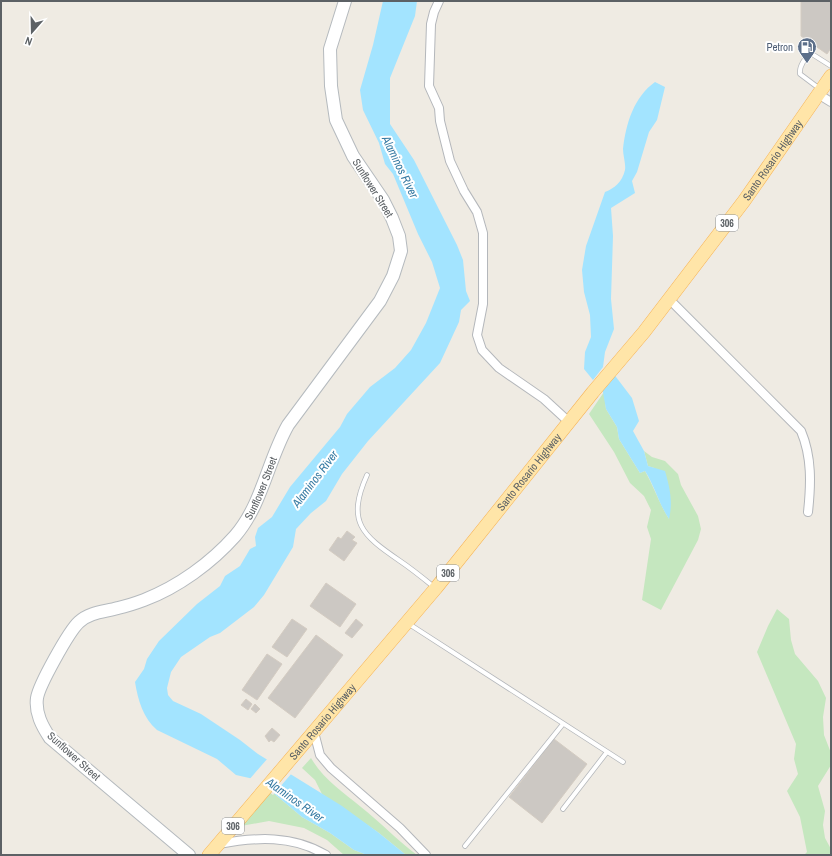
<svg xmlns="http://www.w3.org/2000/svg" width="832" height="856" font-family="'Archivo Narrow',sans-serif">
  <rect width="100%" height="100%" fill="#efebe3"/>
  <path fill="#c5e7bf" d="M604,392L606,409L617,427L619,439L640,473L645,471C654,487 659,503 669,519L654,468L648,466L644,451L652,457L665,461L678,474L681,485L698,516L701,529L698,540L661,610L642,600L651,539L647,527L651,510L644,496L630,483L614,452L589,414Z
    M777,609L789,619L791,640L795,654L818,681L826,698L823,717L824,735L831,753V765L818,786L825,811L823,825L825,838L831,849V855H804L807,852L800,817L787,791L798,774L794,759L796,744L757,652L768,626Z
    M311,758C323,779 343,792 361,807C380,822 397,840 417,855H406L379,833L322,794L315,780L302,768Z
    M271,791L302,817L330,833L354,850L367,855H344L327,840L304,828L269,821L241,826Z"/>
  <path fill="#a3e4ff" d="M383,1H417L415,16L390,78V124L414,160L457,245L463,260L466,291L470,301L461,310L459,322L440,363L368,441L342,474L326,501L311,513L296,529L293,547L264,595L254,607L220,633L210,637L181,657L171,672L167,688L168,695L173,701L201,714L240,740L258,754L342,806L379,833L406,855H367L354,850L330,833L302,817L258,780L236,775L217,759L157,730C143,718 138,700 135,682L144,669L147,659L159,641L197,604L220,586L225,576L240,566L250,549L256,546L255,537L258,528L272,517L290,487L340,427L347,414L370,387L395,368L411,350L426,323L440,288L432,262L418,234L393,174L385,164L379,143L363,110L360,90L373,45Z
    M655,82L665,87L657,120L649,132L637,172L632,181L635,193L611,208L613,236L611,299L614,329L605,352L603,367L593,380L584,369L585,352L591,337L590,315L584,292L582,270L586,246L605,192C615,188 622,182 625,170C626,164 623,156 623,149C626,123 634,97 655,82Z
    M613,373L632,398L639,421L633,431L644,451L648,466L665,471C670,488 673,502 669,519C659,504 655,487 645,471L640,473L619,439L617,427L606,409L602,387Z"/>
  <path fill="#efebe3" d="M268,758L292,773L273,795L257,782L248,781Z"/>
  <path fill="#ccc8c3" stroke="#d4ccc2" d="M801,1H831V48L827,54L801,36Z
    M347,531L355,537L352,540L357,543L344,561L329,550L338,537L341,539Z
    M326,583L356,604L340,627L310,606Z
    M292,619L307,629L287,657L272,647Z
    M356,619L363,625L352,638L345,633Z
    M316,635L343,655L295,718L268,698Z
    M267,654L282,664L257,700L242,690Z
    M246,699L252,704L248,710L241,705Z
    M255,704L260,709L256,713L251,709Z
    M272,728L280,735L274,742L271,740L269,742L265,736Z
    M554,739L587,764L542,823L509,797Z"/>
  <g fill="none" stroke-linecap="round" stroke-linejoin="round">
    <defs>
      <path id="lane" d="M820,89L800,74C799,67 805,56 812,54L831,66
        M367,475C346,522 362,535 400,561C412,569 423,578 434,587
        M409,624L623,762
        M563,809L607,752
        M465,846L563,724"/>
      <path id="street" d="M439,1L434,12L431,24L429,86L439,108L440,121L450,161L464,191L477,212L483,233V304L477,335L482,350L499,368L544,399L569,422
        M818,94L831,102
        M669,299L801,431C812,457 811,484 808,512
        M314,732L320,755L331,768L400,828L426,855
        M219,844C256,837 293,835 326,855"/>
      <g id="secondary">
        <path id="s1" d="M189,855L50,738C42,726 35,713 37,698C39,685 69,631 79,622C90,612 104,612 118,608C127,606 136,603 144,600C178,587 211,563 235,536C262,505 268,460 288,425L380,301L393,276L401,251L399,236L392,218L383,200L353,156L336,120L331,86L330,49L345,1"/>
      </g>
      <g id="primary">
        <path id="s2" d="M209,855L436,588L593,392L644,332L744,201L831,76"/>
      </g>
    </defs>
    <use href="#lane" stroke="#b4b7bb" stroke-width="5.5"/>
    <use href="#street" stroke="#b4b7bb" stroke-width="10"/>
    <use href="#secondary" stroke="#b5babe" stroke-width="14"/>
    <use href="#primary" stroke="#f7b355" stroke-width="14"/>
    <use href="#lane" stroke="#fff" stroke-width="4"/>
    <use href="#street" stroke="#fff" stroke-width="8"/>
    <use href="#secondary" stroke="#fff" stroke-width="12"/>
    <use href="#primary" stroke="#ffe5a8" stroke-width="13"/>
  </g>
  <defs>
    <symbol id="fuel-pin" viewBox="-11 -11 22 30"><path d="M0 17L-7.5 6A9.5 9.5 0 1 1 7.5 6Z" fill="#5c6f8a" stroke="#fff"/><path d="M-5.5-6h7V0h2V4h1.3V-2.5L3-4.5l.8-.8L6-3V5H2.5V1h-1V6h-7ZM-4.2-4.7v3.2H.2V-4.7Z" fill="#fff"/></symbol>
  </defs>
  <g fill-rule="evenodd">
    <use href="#fuel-pin" x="796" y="36" width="22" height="30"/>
  </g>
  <g text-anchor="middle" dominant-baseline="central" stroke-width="4" stroke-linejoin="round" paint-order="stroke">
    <g fill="#fff" stroke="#8d9093" stroke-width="1">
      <rect x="716" y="215" width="22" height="16" rx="3"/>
      <rect x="437" y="565" width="22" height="16" rx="3"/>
      <rect x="222" y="818" width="22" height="16" rx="3"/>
    </g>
    <g font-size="10" font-weight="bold" fill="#5c6165">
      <text x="727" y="223">306</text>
      <text x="448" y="573">306</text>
      <text x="233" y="826">306</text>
    </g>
    <g font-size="11" fill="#4e5e75" stroke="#fff" text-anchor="end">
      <text x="793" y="47">Petron</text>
    </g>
    <g font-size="11" fill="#5c6165" stroke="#fff">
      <text stroke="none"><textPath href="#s2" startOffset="895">Santo Rosario Highway</textPath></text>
      <text transform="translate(373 188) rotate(58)">Sunflower Street</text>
      <text stroke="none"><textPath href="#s2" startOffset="499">Santo Rosario Highway</textPath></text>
      <text stroke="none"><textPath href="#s1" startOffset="548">Sunflower Street</textPath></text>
      <text stroke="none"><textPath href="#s2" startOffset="175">Santo Rosario Highway</textPath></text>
      <text transform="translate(74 756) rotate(42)">Sunflower Street</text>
    </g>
    <g font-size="12" font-style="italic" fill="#377ba3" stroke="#fff">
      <text transform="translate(400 167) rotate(64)">Alaminos River</text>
      <text transform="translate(315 479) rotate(-53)">Alaminos River</text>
      <text transform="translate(295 800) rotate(35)">Alaminos River</text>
    </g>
  </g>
  <rect width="832" height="856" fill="none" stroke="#5c6165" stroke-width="4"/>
  <g transform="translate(32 32) rotate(200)" stroke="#ffffff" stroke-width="3" paint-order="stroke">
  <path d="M0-3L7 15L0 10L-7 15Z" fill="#5c6165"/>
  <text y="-6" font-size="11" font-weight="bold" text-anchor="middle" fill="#5c6165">N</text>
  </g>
</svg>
